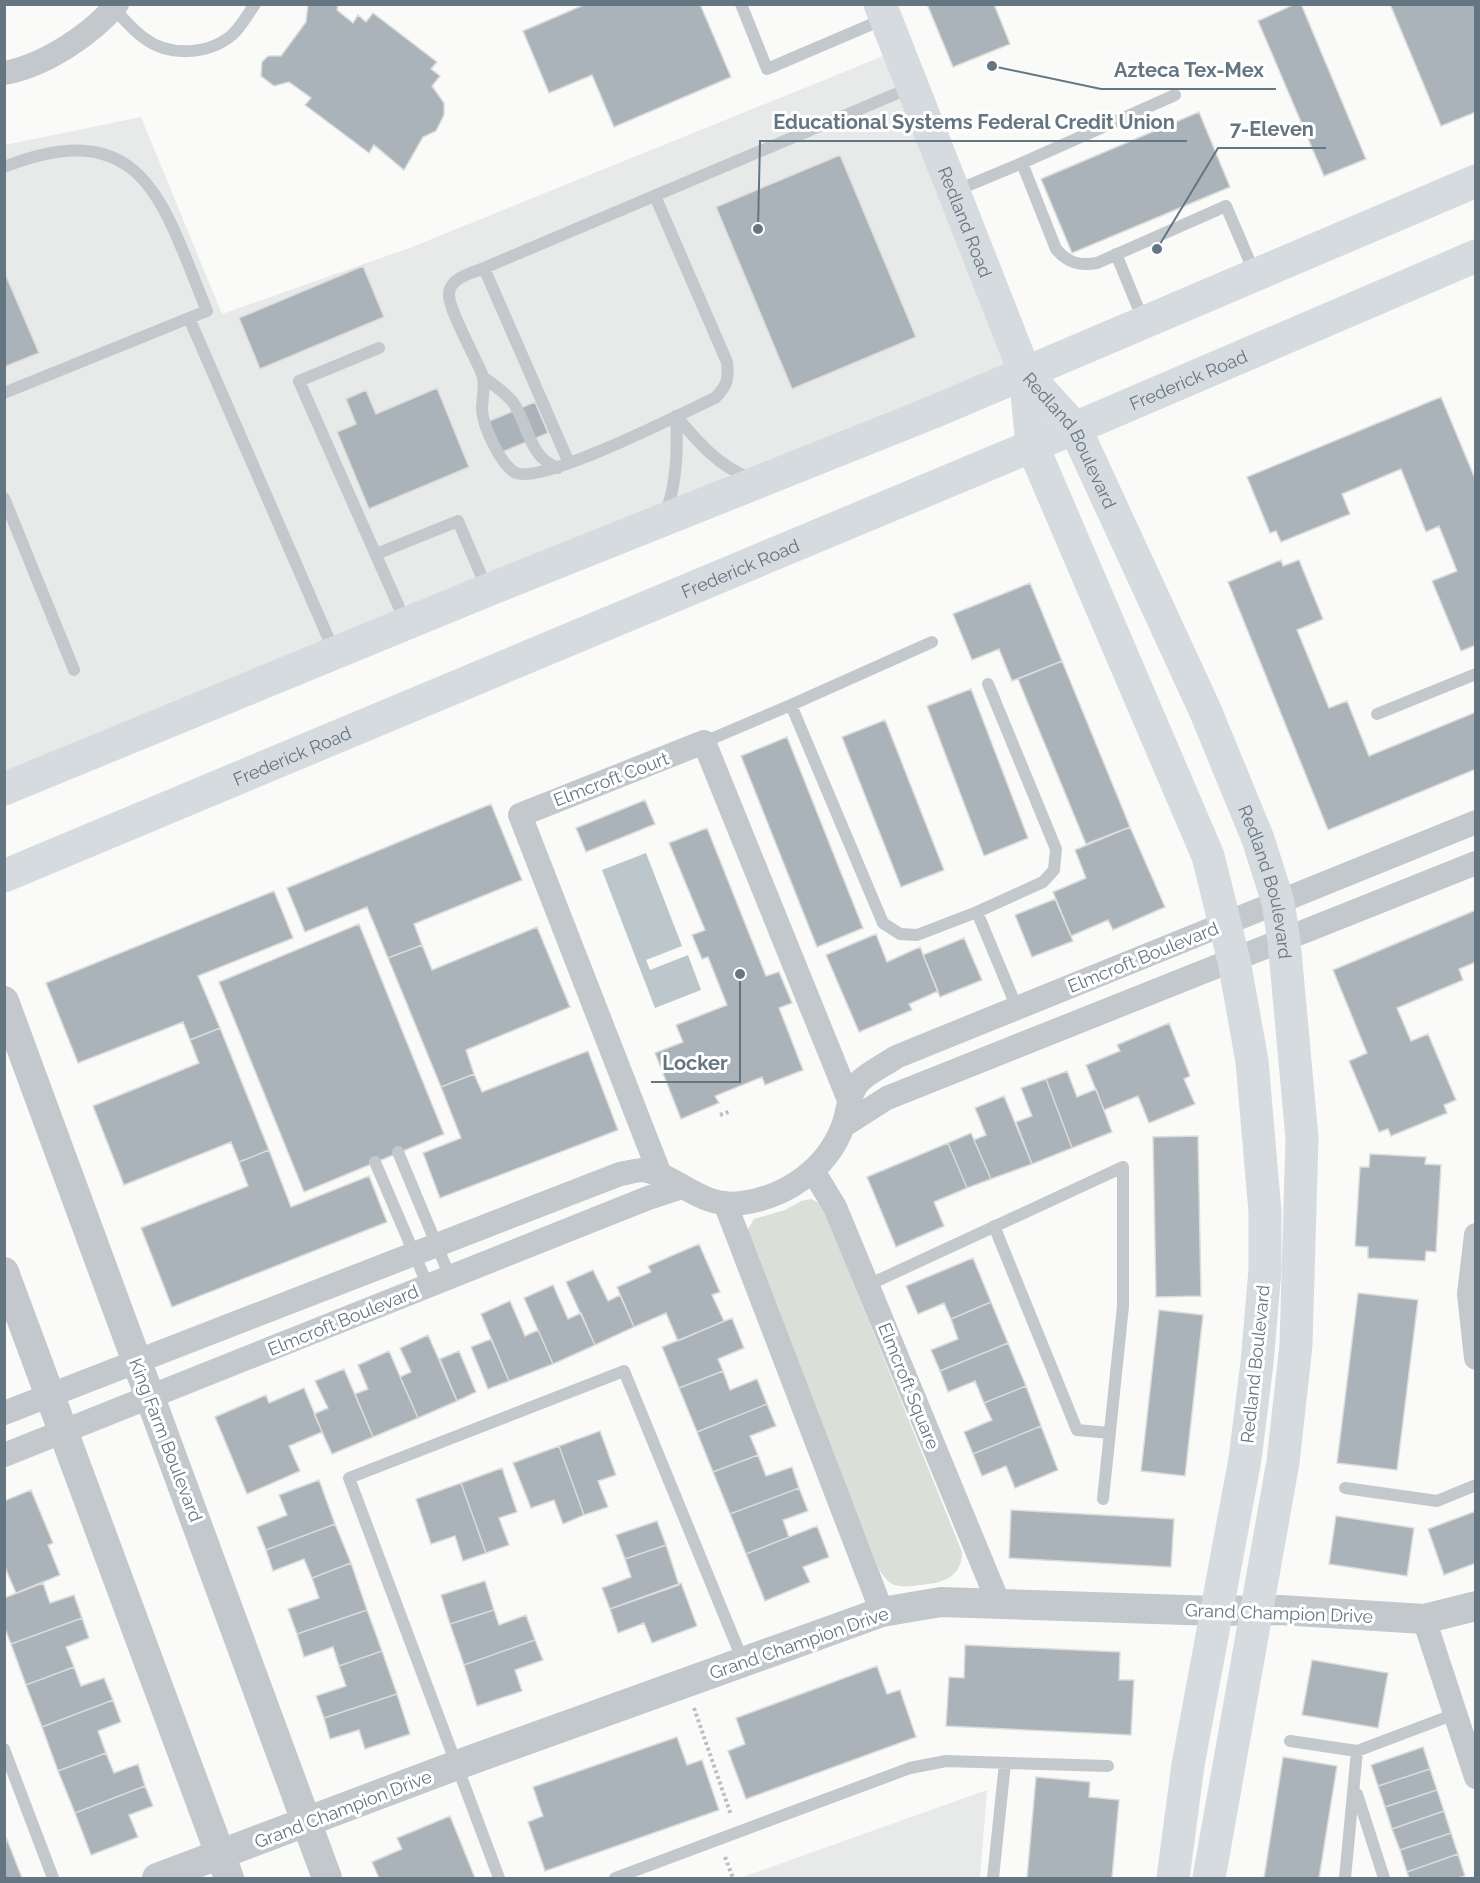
<svg xmlns="http://www.w3.org/2000/svg" width="1480" height="1883" font-family="Raleway,sans-serif">
  <rect width="100%" height="100%" fill="#fafaf8"/>
  <path fill="#e8e9e9" d="M898,50L1037,369L5,789V145L141,117L222,314L412,247Z
    M987,1790L980,1878H740Z"/>
  <path fill="#dadfd7" d="M811,1199L819,1203L824,1210L962,1552C962,1578 942,1583 920,1585C911,1586 901,1588 892,1584C887,1581 883,1575 879,1570L747,1237V1231L754,1219L785,1210L801,1201Z"/>
  <path fill="#bbc7cb" d="M646,853L682,946L646,960L650,970L688,955L701,990L655,1008L602,870Z"/>
  <path fill="#aab3b9" stroke="#dcdcda" stroke-width="1.5" d="M308,4H338L337,10L353,23L358,15L366,22L373,13L437,62L431,69L440,76L432,86L444,103V115L436,131L423,137L404,170L374,145L369,153L305,105L311,98L289,82L274,86L261,76L262,62L268,56H281L306,22Z
    M586,4H700L731,77L614,127L592,75L549,93L523,31Z
    M927,4H994L1010,44L953,67Z
    M1295,4H1301L1366,159L1324,176L1258,21Z
    M1390,4H1476V112L1441,126Z
    M1199,112L1230,187L1072,253L1041,179Z
    M840,155L916,337L792,389L716,207Z
    M363,266L384,317L260,369L239,318Z
    M4,271L39,353L4,367Z
    M437,388L469,467L369,509L337,432L356,424L346,399L366,390L376,414Z
    M1441,397L1476,481V645L1461,651L1432,581L1457,571L1439,526L1426,532L1401,469L1342,494L1350,514L1281,542L1276,531L1270,533L1247,477Z
    M535,402L548,433L500,453L487,422Z
    M1281,560L1283,566L1299,560L1323,619L1297,630L1329,708L1347,701L1369,756L1476,712V769L1328,830L1228,582Z
    M1030,583L1062,661L1012,681L999,649L972,660L953,614Z
    M1062,661L1130,827L1086,844L1018,679Z
    M971,689L1028,838L984,856L927,706Z
    M885,720L944,870L901,887L842,737Z
    M787,737L863,928L817,947L741,756Z
    M645,800L655,824L586,852L576,828Z
    M491,804L522,880L414,924L422,945L388,958L367,907L305,932L287,888Z
    M1130,827L1165,907L1113,930L1108,920L1071,936L1053,892L1086,878L1075,850Z
    M707,828L766,976L779,972L792,1003L779,1008L803,1070L765,1085L762,1077L715,1096L719,1103L681,1119L655,1053L683,1042L676,1025L727,1005L708,957L702,959L692,935L705,930L669,843Z
    M274,891L293,938L198,976L220,1028L190,1040L183,1022L78,1063L46,983Z
    M1055,899L1073,941L1032,957L1015,915Z
    M1476,910V962L1459,969L1463,980L1397,1008L1411,1041L1428,1034L1456,1100L1444,1105L1447,1113L1391,1136L1388,1129L1379,1132L1349,1061L1367,1053L1333,970Z
    M359,924L444,1134L304,1192L219,982Z
    M537,927L570,1007L466,1050L474,1074L441,1087L388,958L422,945L432,970Z
    M876,934L887,962L920,947L938,991L909,1004L912,1010L859,1032L826,955Z
    M964,938L982,980L940,997L923,955Z
    M1169,1023L1190,1076L1184,1079L1195,1104L1149,1123L1138,1096L1104,1110L1086,1065L1120,1051L1117,1045Z
    M220,1028L269,1150L239,1162L231,1142L124,1185L93,1106L199,1063L190,1040Z
    M588,1051L618,1130L440,1198L423,1153L461,1138L441,1087L474,1074L482,1092Z
    M1067,1071L1077,1097L1096,1089L1112,1132L1072,1148L1046,1079Z
    M1046,1079L1072,1148L1032,1164L1016,1122L1032,1116L1021,1088Z
    M1004,1096L1032,1164L991,1179L974,1140L986,1135L975,1108Z
    M971,1133L991,1179L967,1188L948,1143Z
    M1198,1136L1201,1296L1156,1297L1153,1137Z
    M948,1143L967,1188L934,1202L944,1226L896,1247L867,1177Z
    M269,1150L291,1207L369,1176L387,1222L172,1307L141,1228L248,1186L239,1162Z
    M1370,1154L1426,1157L1425,1164L1441,1165L1436,1252L1426,1251L1425,1261L1368,1258V1247L1355,1246L1360,1167H1369Z
    M699,1244L720,1292L712,1295L724,1321L678,1341L666,1313L634,1327L617,1287L651,1272L648,1266Z
    M973,1258L991,1302L951,1319L944,1303L918,1314L906,1286Z
    M593,1270L608,1301L620,1295L634,1327L595,1345L566,1282Z
    M553,1285L568,1319L581,1313L595,1345L553,1364L524,1298Z
    M1358,1293L1418,1300L1397,1470L1337,1463Z
    M510,1301L525,1336L538,1330L553,1364L509,1381L481,1314Z
    M991,1302L1008,1343L940,1371L931,1350L958,1339L951,1319Z
    M1159,1310L1203,1315L1185,1476L1141,1471Z
    M732,1318L744,1348L718,1359L723,1371L679,1388L662,1347Z
    M428,1335L457,1401L418,1418L400,1377L411,1372L400,1348Z
    M491,1339L509,1381L488,1389L471,1347Z
    M1008,1343L1026,1386L984,1403L975,1381L948,1392L940,1371Z
    M389,1351L418,1418L373,1437L355,1394L368,1389L358,1365Z
    M459,1351L476,1392L457,1401L440,1359Z
    M344,1369L373,1437L332,1454L314,1414L328,1408L315,1381Z
    M723,1371L730,1390L757,1379L767,1404L697,1432L679,1388Z
    M1026,1386L1041,1426L973,1454L964,1432L992,1420L984,1403Z
    M304,1388L322,1432L289,1446L300,1471L247,1494L215,1417L266,1395L269,1403Z
    M767,1404L776,1426L750,1436L758,1455L713,1472L697,1432Z
    M1041,1426L1058,1470L1015,1488L1006,1466L982,1476L973,1454Z
    M600,1431L616,1475L598,1481L608,1507L584,1515L559,1446Z
    M559,1446L584,1515L563,1524L554,1500L531,1508L513,1463Z
    M758,1455L766,1476L792,1467L799,1488L730,1514L713,1472Z
    M502,1468L517,1512L499,1518L509,1545L486,1553L461,1483Z
    M319,1480L335,1524L266,1550L257,1527L287,1515L279,1495Z
    M461,1483L486,1553L463,1561L455,1536L431,1544L416,1499Z
    M799,1488L808,1511L783,1520L789,1537L746,1554L730,1514Z
    M31,1490L53,1543L48,1545L60,1575L16,1593L4,1565V1501Z
    M1011,1510L1174,1519L1171,1567L1009,1558Z
    M1476,1511V1563L1444,1575L1428,1529Z
    M1336,1516L1414,1528L1407,1576L1329,1564Z
    M657,1521L666,1545L625,1559L616,1535Z
    M335,1524L351,1563L312,1578L304,1559L273,1571L266,1550Z
    M817,1526L829,1557L803,1567L810,1582L765,1601L746,1554Z
    M666,1545L679,1585L610,1609L602,1588L631,1577L625,1559Z
    M351,1563L367,1610L297,1634L288,1609L319,1598L312,1578Z
    M485,1581L494,1610L450,1624L441,1595Z
    M43,1583L50,1603L74,1595L82,1618L11,1644L4,1626V1598Z
    M681,1583L697,1626L652,1643L644,1623L618,1633L610,1609Z
    M367,1610L382,1651L339,1666L333,1647L304,1657L297,1634Z
    M494,1610L499,1625L526,1615L535,1640L464,1665L450,1624Z
    M82,1618L89,1638L66,1647L74,1667L26,1685L11,1644Z
    M535,1640L543,1660L515,1670L522,1691L477,1706L464,1665Z
    M965,1645L1120,1652L1119,1680H1134L1131,1735L946,1726L949,1677L964,1678Z
    M382,1651L397,1694L324,1718L316,1696L346,1686L339,1666Z
    M1312,1660L1388,1673L1378,1728L1302,1715Z
    M877,1666L887,1694L900,1690L916,1737L746,1799L728,1751L745,1744L736,1718Z
    M74,1667L81,1686L104,1678L113,1700L42,1727L26,1685Z
    M397,1694L410,1734L365,1749L359,1730L330,1739L324,1718Z
    M113,1700L121,1722L98,1731L106,1753L58,1771L42,1727Z
    M677,1737L687,1765L702,1760L719,1810L545,1871L528,1822L543,1816L533,1787Z
    M1423,1747L1430,1769L1378,1786L1371,1765Z
    M106,1753L114,1773L138,1764L145,1786L75,1813L58,1771Z
    M1283,1757L1337,1766L1319,1878H1264Z
    M1430,1769L1437,1790L1385,1807L1378,1786Z
    M1036,1777L1090,1782L1089,1797L1119,1800L1112,1878H1027Z
    M145,1786L153,1806L129,1815L138,1837L91,1855L75,1813Z
    M1437,1790L1444,1811L1392,1829L1385,1807Z
    M1444,1811L1451,1833L1400,1850L1392,1829Z
    M450,1816L475,1878H379L372,1862L402,1849L397,1838Z
    M1451,1833L1458,1854L1407,1872L1400,1850Z
    M6,1837L22,1878H4Z
    M1458,1854L1465,1876L1457,1878H1409L1407,1872Z"/>
  <g fill="none" stroke-linecap="round" stroke-linejoin="round">
    <path stroke="#bbbfc2" stroke-width="4" stroke-dasharray="3 3" stroke-linecap="butt" d="M720,1115L731,1111
      M694,1708L731,1815
      M725,1857L733,1878"/>
    <path stroke="#c3c8cc" stroke-width="12" d="M741,4L767,69L884,19
      M114,9C123,18 133,30 144,38C169,57 208,55 232,35C241,27 248,14 255,4
      M1022,163L1175,95
      M4,167C145,112 163,204 207,311L189,318
      M955,191L1022,163L1056,249C1068,263 1079,266 1097,263L1226,206L1255,274
      M655,196L727,362C729,379 727,386 715,398C682,413 544,484 516,473C501,466 483,426 482,410C482,398 486,384 482,374C475,356 448,309 449,294C449,278 472,273 484,268L912,87
      M1116,254L1144,322
      M484,268L569,463
      M379,348L299,381L406,623
      M483,377C493,384 504,392 512,401C529,424 528,457 558,468
      M4,393L189,318L334,651
      M676,416C698,442 718,466 750,478
      M4,498L74,670
      M666,512C677,482 678,448 676,416
      M376,554L458,521L487,589
      M932,642L791,705L883,923L900,934L917,935L977,912L1017,1008
      M1377,714L1476,674
      M704,742L791,705
      M977,912L1043,882L1054,870L1056,849L988,684
      M398,1152L450,1277
      M375,1162L428,1286
      M994,1226L1077,1430L1110,1433
      M868,1285L1123,1167V1306L1103,1499
      M1345,1488L1437,1501L1476,1485
      M1290,1741L1357,1751L1455,1714
      M4,1749L53,1878
      M1357,1794L1384,1878
      M499,1878L349,1478L624,1371L743,1661
      M615,1878L910,1768L946,1761L1108,1766
      M993,1878L1005,1763
      M1345,1878L1357,1751"/>
    <path stroke="#c3c8cc" stroke-width="24" d="M4,73C44,66 91,35 117,4
      M843,1126L887,1098L1476,863
      M813,1171L835,1207L999,1604
      M661,1177L520,815L704,742L849,1100
      M725,1203L882,1612
      M1476,1235L1469,1294L1476,1358
      M4,1413L620,1174C627,1173 636,1170 643,1170C678,1175 700,1209 742,1203C786,1197 827,1169 843,1126C848,1112 848,1096 858,1083C867,1073 885,1065 896,1057L1476,822
      M4,1455L648,1198L682,1187
      M1424,1619L1476,1777"/>
    <path stroke="#c3c8cc" stroke-width="30" d="M4,1001L327,1878
      M4,1272L229,1878
      M157,1878L457,1765L882,1612L941,1602L1216,1611L1280,1610L1424,1619L1476,1606"/>
    <g stroke="#d6dbdf" stroke-width="33">
      <path id="s1" d="M880,4L1025,373L1032,445L1208,856L1234,961L1252,1061L1265,1212V1270L1257,1363L1245,1459L1188,1765L1173,1878"/>
      <path id="s2" d="M1025,373L1075,428L1205,710L1258,839L1278,902L1284,941L1302,1138L1296,1345L1283,1462L1209,1878"/>
    </g>
    <g stroke="#d6dbdf" stroke-width="33">
      <path d="M4,789L488,590L931,413L1476,181"/>
      <path id="s3" d="M4,876L1075,428L1476,256"/>
    </g>
  </g>
  <g text-anchor="middle" dominant-baseline="central" stroke-width="6" stroke-linejoin="round" paint-order="stroke">
    <g font-size="18" fill="#657683" stroke="#fff">
      <text stroke="none"><textPath href="#s1" startOffset="234">Redland Road</textPath></text>
      <text stroke="none"><textPath href="#s3" startOffset="1284">Frederick Road</textPath></text>
      <text stroke="none"><textPath href="#s2" startOffset="82">Redland Boulevard</textPath></text>
      <text stroke="none"><textPath href="#s3" startOffset="798">Frederick Road</textPath></text>
      <text stroke="none"><textPath href="#s3" startOffset="312">Frederick Road</textPath></text>
      <text transform="translate(611 779) rotate(-21)">Elmcroft Court</text>
      <text stroke="none"><textPath href="#s2" startOffset="568">Redland Boulevard</textPath></text>
      <text transform="translate(1143 957) rotate(-22)">Elmcroft Boulevard</text>
      <text transform="translate(343 1320) rotate(-22)">Elmcroft Boulevard</text>
      <text transform="translate(1255 1364) rotate(-84)">Redland Boulevard</text>
      <text transform="translate(909 1386) rotate(68)">Elmcroft Square</text>
      <text transform="translate(166 1440) rotate(69)">King Farm Boulevard</text>
      <text transform="translate(1279 1613) rotate(2)">Grand Champion Drive</text>
      <text transform="translate(799 1643) rotate(-19)">Grand Champion Drive</text>
      <text transform="translate(343 1809) rotate(-21)">Grand Champion Drive</text>
    </g>
  </g>
  <path fill="none" stroke="#657683" stroke-width="2" d="M992 66L1101 89H1276M758 229L760 141H1187M1157 249L1218 148H1326M740 974L740 1082H651"/>
  <g fill="#657683" stroke="#fff" stroke-width="2">
    <circle cx="992" cy="66" r="6"/>
    <circle cx="758" cy="229" r="6"/>
    <circle cx="1157" cy="249" r="6"/>
    <circle cx="740" cy="974" r="6"/>
  </g>
  <g font-size="20" text-anchor="middle" font-weight="bold" fill="#657683" stroke="#fff" stroke-width="6" stroke-linejoin="round" paint-order="stroke">
    <text x="1189" y="77">Azteca Tex-Mex</text>
    <text x="974" y="129">Educational Systems Federal Credit Union</text>
    <text x="1272" y="136">7-Eleven</text>
    <text x="695" y="1070">Locker</text>
  </g>
  <rect width="1480" height="1883" fill="none" stroke="#657683" stroke-width="12"/>
</svg>
